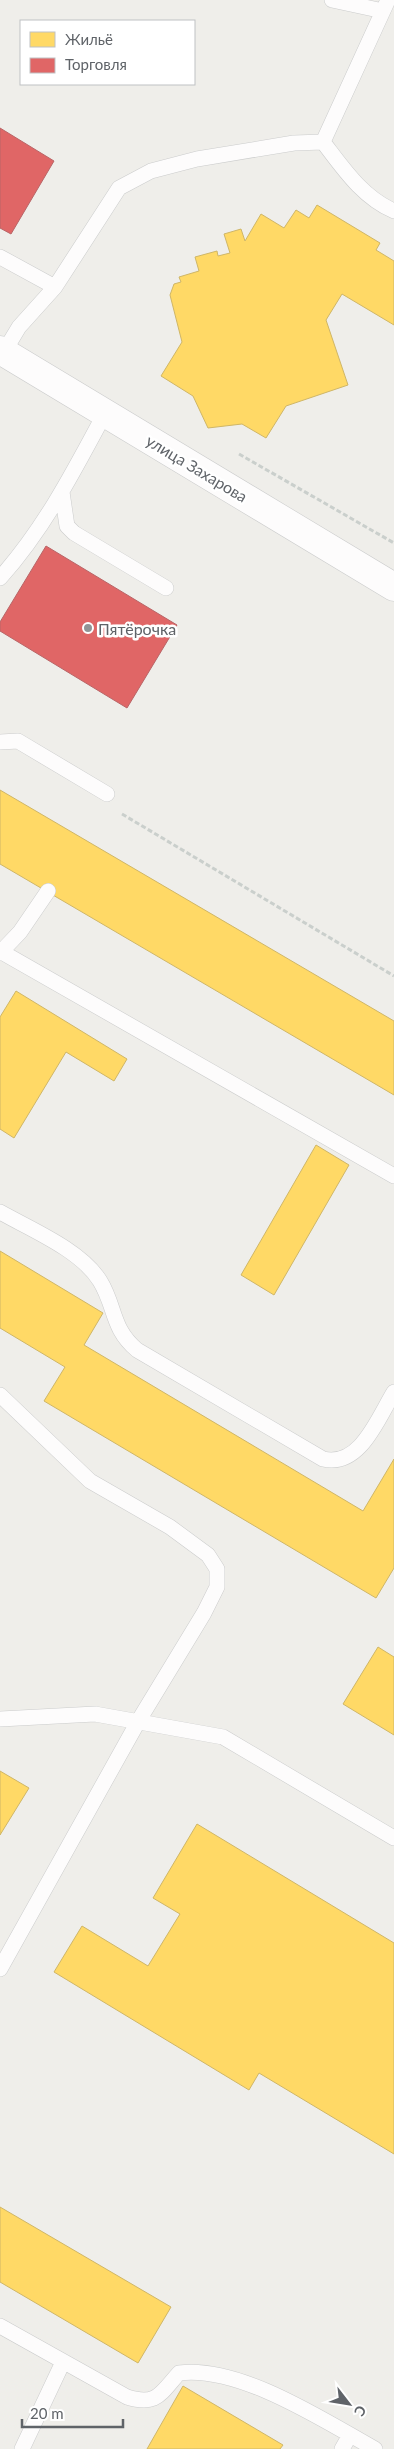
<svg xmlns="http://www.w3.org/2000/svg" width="394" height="2449" font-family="Lato,sans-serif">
  <rect width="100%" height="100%" fill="#efeeea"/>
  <path fill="#ffd966" stroke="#cfb667" d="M317,205L380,243L376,250L394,261V325L342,294L326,320L348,385L286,406L266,438L242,424L208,428L193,396L161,376L182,342L170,295L174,284L181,282L179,277L199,271L195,257L217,251L218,256L230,253L224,234L241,229L245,241L261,214L284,228L296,210L309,218Z
    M0,790L394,1021V1095L0,864Z
    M16,991L127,1059L114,1081L66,1052L14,1138L0,1129V1017Z
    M316,1145L349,1165L274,1295L241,1275Z
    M0,1251L103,1313L84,1345L363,1511L394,1459V1568L376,1598L44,1401L65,1367L0,1328Z
    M378,1647L394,1657V1735L343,1704Z
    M0,1771L29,1788L0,1835Z
    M197,1824L394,1943V2154L259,2073L249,2090L54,1972L82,1926L148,1966L180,1914L153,1898Z
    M0,2207L171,2307L138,2363L0,2282Z
    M183,2386L283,2445L280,2449H147Z"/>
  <path fill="#e06666" stroke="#b96567" d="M0,128L54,161L11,234L0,228Z
    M46,546L177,625L127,708L0,631V622Z"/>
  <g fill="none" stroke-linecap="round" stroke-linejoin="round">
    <defs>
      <path id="service" d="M332,0L383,11
        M388,0L323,142C343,168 362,197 394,211
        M0,257L55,287
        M4,352L19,327L55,287L119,188L151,171L197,159L294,143L323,142
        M62,492L67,526L74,533L166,588
        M0,578C44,529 74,471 105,413
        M0,742L18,741L107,794
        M0,951L394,1176
        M0,953L20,932L48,891
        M0,1212C30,1229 81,1250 100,1281C116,1307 111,1328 137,1350L323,1459C360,1468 378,1418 394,1392
        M0,1395L90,1481L170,1527L208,1555L217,1569V1587L204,1613L139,1720L0,1969
        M0,1719L95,1714L223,1737L394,1838
        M0,2326L127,2397C157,2406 160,2394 179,2373C239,2365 323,2420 375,2449
        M22,2449L63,2362
        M342,2449L350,2435"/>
      <path id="minor" d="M0,350L394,587"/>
    </defs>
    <use href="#service" stroke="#cbcccc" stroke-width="16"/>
    <use href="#minor" stroke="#cbcccc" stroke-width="29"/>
    <path stroke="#cacfcc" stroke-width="3" stroke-dasharray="5 2.5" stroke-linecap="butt" d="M239,454L394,543
      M122,814L394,976"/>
    <use href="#service" stroke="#fdfcfc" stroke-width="15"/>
    <use href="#minor" stroke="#fdfcfc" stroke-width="28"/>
  </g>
  <circle fill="#919496" stroke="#fff" stroke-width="2" cx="88" cy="628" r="5"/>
  <g text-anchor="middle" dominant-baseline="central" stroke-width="5" stroke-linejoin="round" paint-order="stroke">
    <g font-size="16" fill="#5f6368" stroke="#fff">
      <text transform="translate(197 468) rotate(31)">улица Захарова</text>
    </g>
    <g font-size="16" fill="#5f6368" stroke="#fff" text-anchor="start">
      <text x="98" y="628">Пятёрочка</text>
    </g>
  </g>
  <rect x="20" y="20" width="175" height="65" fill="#ffffff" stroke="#bfc1c3"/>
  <rect x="30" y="32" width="25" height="15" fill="#ffd966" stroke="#bfc1c3"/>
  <text x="65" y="45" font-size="15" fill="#5f6368">Жильё</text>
  <rect x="30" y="58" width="25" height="15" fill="#e06666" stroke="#bfc1c3"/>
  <text x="65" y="70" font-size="15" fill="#5f6368">Торговля</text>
  <g transform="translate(349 2404) rotate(121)" stroke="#ffffff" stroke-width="4" paint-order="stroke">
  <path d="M0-4L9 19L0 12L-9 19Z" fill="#5f6368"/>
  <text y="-8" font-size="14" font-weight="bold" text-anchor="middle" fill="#5f6368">С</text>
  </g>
  <path d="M22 2419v8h101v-8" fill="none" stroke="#5f6368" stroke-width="2.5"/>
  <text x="30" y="2419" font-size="15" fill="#5f6368" stroke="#ffffff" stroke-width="4" paint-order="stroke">20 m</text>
</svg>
